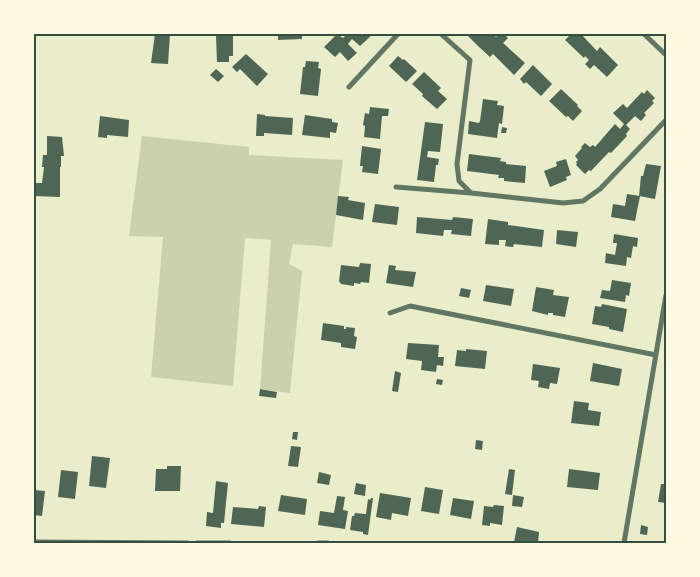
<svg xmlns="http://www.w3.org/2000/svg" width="700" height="577" font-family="Roboto,sans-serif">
  <rect width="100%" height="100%" fill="#e9edc9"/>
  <path fill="#cad2ad" d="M142,136L249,147V155L343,160L332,247L293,244L289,264L302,271L290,393L260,389L271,240L245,238L233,386L151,377L163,237L129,236Z"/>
  <path fill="#4f6655" d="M155,34H170L168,64L151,63Z
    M271,34H302V39L278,40V36H271Z
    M337,34L343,38L347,34H373L360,46L352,39L348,44L357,53L348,61L340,52L335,57L324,47Z
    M470,34H493L496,37L499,34H504L508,38L503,43L525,63L514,75L493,54L490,57L478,46L468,36Z
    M571,34H581L597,51L600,47L618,65L607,77L594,65L590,69L585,64L589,60L585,56L584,58L565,40Z
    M233,35V56H229V62H217L216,36Z
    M246,54L268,74L257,86L240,69L237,72L232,67Z
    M398,56L403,60L404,59L417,71L406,82L389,66Z
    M306,61L319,62L318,68L321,69L318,96L300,94L303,67H305Z
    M533,65L552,84L541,96L526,82L524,84L520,79Z
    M216,69L224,76L218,82L210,75Z
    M424,72L441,88L438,91L447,99L437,109L422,96L423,94L412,84Z
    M561,89L578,105L577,106L582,111L573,121L568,116L566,117L549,101Z
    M647,90L655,98L652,101L654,103L644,113L646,115L641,121L635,116L626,125L630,129L626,134L627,136L611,153L609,152L591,171L589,170L585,174L576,165L577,164L576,162L578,160L575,156L582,148L581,147L585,143L590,147L593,145L595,147L615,124L620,129L624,124L613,113L623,104L627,108L642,92L644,94Z
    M483,99L498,101L497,105L504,106L502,124L499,123L497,138L468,134L469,121L479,123L480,121Z
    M370,107L389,109L388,116H382L380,139L364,137L365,126L363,125L365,113L369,114Z
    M257,114L265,115V116L293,118L292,135L264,133V136H256Z
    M305,115L332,119V122L338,123L336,133L330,132V138L302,135Z
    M100,116L129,120L128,137L107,135V138L98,137Z
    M425,122L443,124L440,152L428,151L427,157L439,159L438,165H436L434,182L417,180Z
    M502,127L507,128L506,133H501Z
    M47,136L62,137L64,156H61V167H60V197L34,196V183H42L44,167H42L43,155H47Z
    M362,146L381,149L378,174L362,172L363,166H360Z
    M469,154L501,158L500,161L506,162V164L526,166L525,183L504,181V178H498L499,175L467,171Z
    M566,159L571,175L566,177L567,180L550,187L544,171L557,166L556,162Z
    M646,164L661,166L655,199L639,196L641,176H643Z
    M627,194L640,196L635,221L611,217L613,204L625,206Z
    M338,196L349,197L348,200L365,203L363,220L336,215Z
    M375,204L399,207L397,225L372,222Z
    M417,217L452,220L453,217L473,219L471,236L451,234L452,230H444L443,236L416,233Z
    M488,219L508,222V225L516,226L544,230L542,247L514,244L513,247L505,246L506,240H499V245L485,244Z
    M557,230L578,232L576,247L556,244Z
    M614,234L638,238L637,247L633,246L631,258L627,257L626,266L605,263L606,253L615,255L617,243H613Z
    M360,263L371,264L369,283L361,282L360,284L354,283V286L341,284L339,281L341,265L359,267Z
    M389,265L396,266L395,270L416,272L413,287L386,283Z
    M612,280L631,283L629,296L626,295L625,302L600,298L602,290L610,291Z
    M486,285L514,289L511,306L483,301Z
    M536,287L554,290L553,295L569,297L565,317L553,315V313H548V315L532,311Z
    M461,288L471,290L469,298L459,296Z
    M602,304L627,309L623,332L609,329V327L592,324L595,306L601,307Z
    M323,323L344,326V329H346V327L355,328L354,336L357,337L355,349L341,347V343L321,340Z
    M408,343L439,345L438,357H444L443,366L437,365L436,372L421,370L422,361L406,359Z
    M466,349L487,351L485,369L455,366L457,350L466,351Z
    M593,363L622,369L619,386L590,381Z
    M533,364L560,368L557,384L550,383L549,389L538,387L539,381L531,380Z
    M395,371L401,373L398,392L392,391Z
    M437,379L443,380L442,385L436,384Z
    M260,389L277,392L276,398L259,396Z
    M574,401L589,403L588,410L601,412L599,426L571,423Z
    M293,432H298L297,440L292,439Z
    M476,440L483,441L482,450L475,449Z
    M291,446L301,447L298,467L288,466Z
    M92,456L110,458L106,488L89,486Z
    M167,466H181L180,491H155L156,469H167Z
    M509,469L515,470L512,495L505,494Z
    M569,469L600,473L598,490L567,487Z
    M61,470L78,472L75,499L58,497Z
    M319,472L331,475L329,485L317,483Z
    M216,481L228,483L224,523H221V528L206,526L207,512L213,513Z
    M356,483L366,485L365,496L354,494Z
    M661,484H666V503L658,502Z
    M425,487L443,490L439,514L421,511Z
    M34,490L45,491L42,516L34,515Z
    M380,493L411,498L408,516L392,513L391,520L376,517Z
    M281,495L307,499L305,515L278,511Z
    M513,495L524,497L522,507L512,506Z
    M337,496L345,497L343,510L348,511L345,529L318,525L320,511L334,513Z
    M371,498H373L368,535L363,534V532L350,530L352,516H354L355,513L366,514L368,499L370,500Z
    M453,498L474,501L471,519L450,515Z
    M494,505L504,506L502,525L490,523V526L482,525L484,506L493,507Z
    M259,506L266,507L264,527L231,524L233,507L258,509Z
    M641,525L648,527L647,535L640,534Z
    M517,527L539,532L538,543L514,542Z"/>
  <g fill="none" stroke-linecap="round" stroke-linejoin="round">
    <path stroke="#617663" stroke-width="5" d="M441,34L470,60L457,164L459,181L471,193L563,203L583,201L600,189L666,120
      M644,34L666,55
      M349,87L398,34
      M396,187L471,193
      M390,313L410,306L656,355
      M34,542L188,543
      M197,543H230
      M318,543H328
      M624,543L666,295"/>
  </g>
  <rect width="700" height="577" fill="none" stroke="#fefae0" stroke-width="70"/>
  <rect x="35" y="35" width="630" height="507" fill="none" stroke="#344e41" stroke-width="2"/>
</svg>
